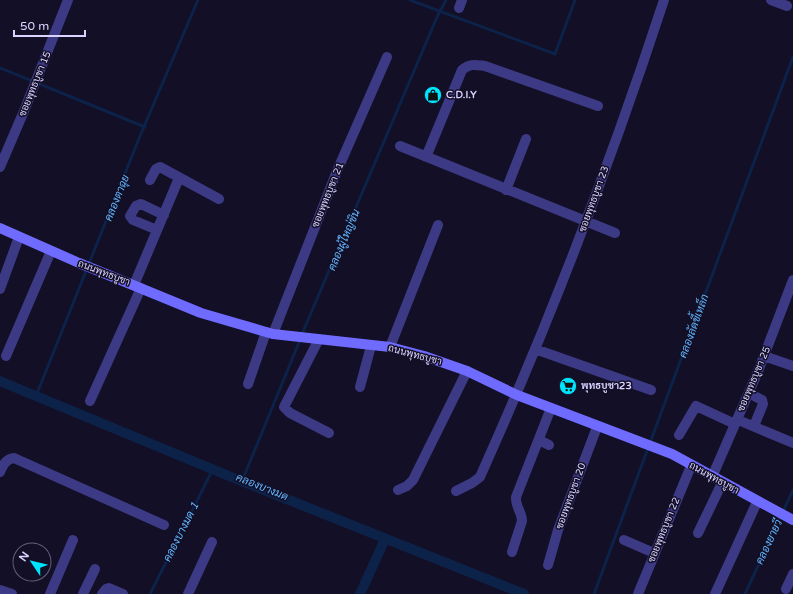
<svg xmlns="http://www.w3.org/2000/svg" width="793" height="594" font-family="'Varela Round',Sarabun,sans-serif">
  <rect width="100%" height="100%" fill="#130f26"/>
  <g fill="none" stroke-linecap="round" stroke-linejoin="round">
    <path stroke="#0c2248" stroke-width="3" d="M410,0L555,54L575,0
      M0,68L145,127
      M302,334L437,17L446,0
      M36,396L140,136L198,0
      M242,481L300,340
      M150,594L213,469
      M594,594L793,57
      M745,594L793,490"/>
    <path stroke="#0c2248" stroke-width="10" d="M0,381L224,474L524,594
      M360,594L385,539"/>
    <path stroke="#3d3a85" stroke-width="10" d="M771,0L787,6
      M459,8L462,0
      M400,146L615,233
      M426,157L462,70C470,63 476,65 485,66L598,106
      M0,167L24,111L68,0
      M150,180L156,169L160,167L219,199
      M506,190L526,139
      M157,230L133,220L130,216L136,206L141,204L164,215
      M134,285L179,178
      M0,289L19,237
      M273,334L337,171L387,57
      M319,339L284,407L290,413L329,433
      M390,347L438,225
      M535,349L651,390
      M6,356L51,251
      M764,356L793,366
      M248,384L266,332
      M360,387L371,346
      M749,393L762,400L763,404L754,426
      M90,401L141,288
      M743,422L793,443
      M679,435L696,406L735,424
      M539,440L549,445
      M0,472C3,465 6,459 14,458L164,525
      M712,477L759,369L793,280
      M398,490L407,486L413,480L467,371
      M456,491L472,483L480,477C550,321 611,162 664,0
      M698,533L722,483
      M624,540L654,553
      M512,552L522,521C522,512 515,506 516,497L551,408
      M548,565L558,530L597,427
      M786,589L793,574
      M50,594L73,540
      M83,594L95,569
      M102,594L106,589L109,588L123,594
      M188,594L212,542
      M638,594L691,466
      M715,594L757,502"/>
    <path stroke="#3d3a85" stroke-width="10" d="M0,590L12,594"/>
    <path stroke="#6f6bff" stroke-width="10" d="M0,228L79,263L201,313L273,334L390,347L424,356L467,371L517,395L672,454L793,520"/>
  </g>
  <defs>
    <symbol id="shop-disc" viewBox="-11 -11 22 22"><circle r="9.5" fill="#00e5ff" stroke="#130f26"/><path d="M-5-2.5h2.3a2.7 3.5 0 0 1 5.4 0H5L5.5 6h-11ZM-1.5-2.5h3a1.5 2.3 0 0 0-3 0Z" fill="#111"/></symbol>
    <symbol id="supermarket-disc" viewBox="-11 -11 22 22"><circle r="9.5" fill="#00e5ff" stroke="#130f26"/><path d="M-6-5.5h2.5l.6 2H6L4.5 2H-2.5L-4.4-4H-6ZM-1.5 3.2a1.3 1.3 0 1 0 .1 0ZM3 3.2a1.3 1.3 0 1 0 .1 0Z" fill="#111"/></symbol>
  </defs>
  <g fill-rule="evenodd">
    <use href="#shop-disc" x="423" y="85" width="20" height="20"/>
    <use href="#supermarket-disc" x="558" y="376" width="20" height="20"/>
  </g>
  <g text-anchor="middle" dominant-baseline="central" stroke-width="3" stroke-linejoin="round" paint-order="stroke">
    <g font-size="10" fill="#d9d4ff" stroke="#130f26">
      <text transform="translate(35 84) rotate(-68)">ซอยพุทธบูชา 15</text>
      <text transform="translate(328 195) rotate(-68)">ซอยพุทธบูชา 21</text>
      <text transform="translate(594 199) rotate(-70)">ซอยพุทธบูชา 23</text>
      <text transform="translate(104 273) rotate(21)">ถนนพุทธบูชา</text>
      <text transform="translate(415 355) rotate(15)">ถนนพุทธบูชา</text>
      <text transform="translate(754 379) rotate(-67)">ซอยพุทธบูชา 25</text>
      <text transform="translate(714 478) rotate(29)">ถนนพุทธบูชา</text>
      <text transform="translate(571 496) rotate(-70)">ซอยพุทธบูชา 20</text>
      <text transform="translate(664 530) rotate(-68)">ซอยพุทธบูชา 22</text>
    </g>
    <g font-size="10" font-weight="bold" fill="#d9d4ff" stroke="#130f26" text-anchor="start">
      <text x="446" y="95">C.D.I.Y</text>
      <text x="581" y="386">พุทธบูชา23</text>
    </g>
    <g font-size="11" font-style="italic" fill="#62b6ff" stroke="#130f26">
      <text transform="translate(117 198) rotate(-68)">คลองตาฉุย</text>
      <text transform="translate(344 240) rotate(-67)">คลองผู้ใหญ่ชิน</text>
      <text transform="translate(694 326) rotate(-70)">คลองลัดขี้เหล็ก</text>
      <text transform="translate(262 487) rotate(22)">คลองบางมด</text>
      <text transform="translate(181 532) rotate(-63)">คลองบางมด 1</text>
      <text transform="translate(769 542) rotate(-65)">คลองยายวี</text>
    </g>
  </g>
  <g transform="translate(32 562) rotate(305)"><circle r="19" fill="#130f26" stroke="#625e7d"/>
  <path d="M0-3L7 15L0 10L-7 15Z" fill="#00e5ff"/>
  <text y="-6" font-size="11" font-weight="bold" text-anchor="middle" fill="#d9d4ff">N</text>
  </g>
  <path d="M14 30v6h71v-6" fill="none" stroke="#d9d4ff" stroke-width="2"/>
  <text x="20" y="30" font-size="12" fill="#d9d4ff" stroke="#130f26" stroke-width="3" paint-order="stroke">50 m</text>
</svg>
